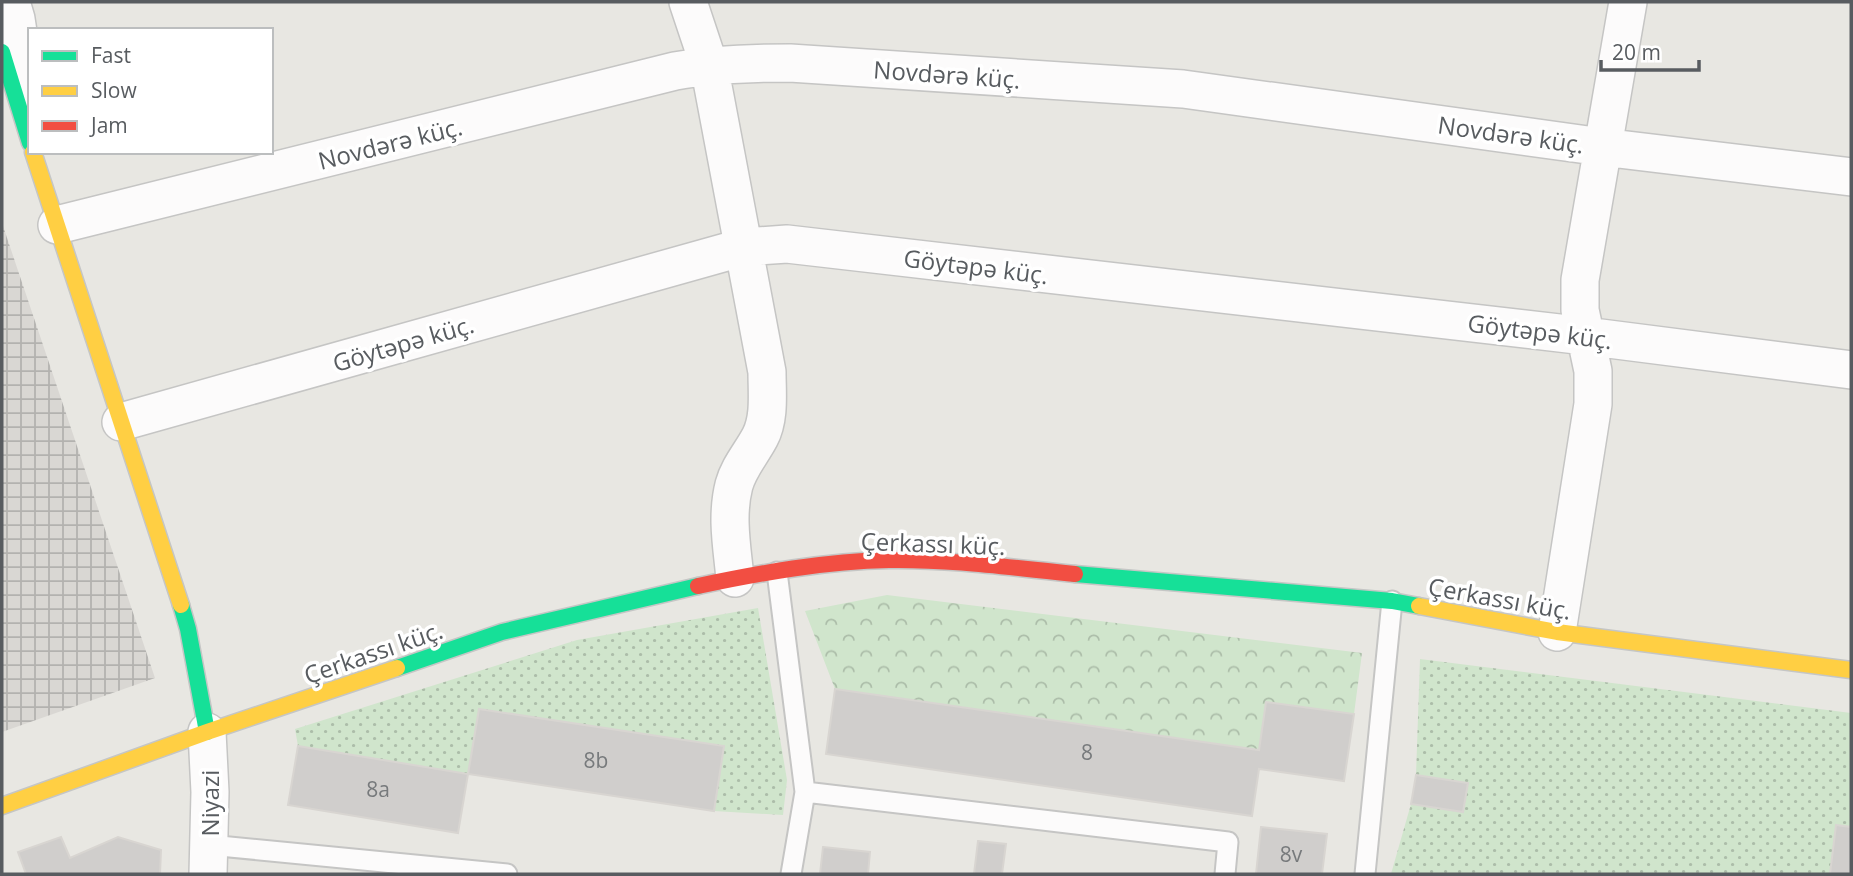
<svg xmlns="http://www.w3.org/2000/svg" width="1853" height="876" font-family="'Open Sans',sans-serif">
  <defs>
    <pattern id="industrial-grid" width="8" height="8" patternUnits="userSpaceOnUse" patternTransform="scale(1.75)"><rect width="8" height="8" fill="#d9d7d3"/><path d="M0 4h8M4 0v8" fill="none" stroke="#b3b2af"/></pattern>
    <pattern id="grass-dots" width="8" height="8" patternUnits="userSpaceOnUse" patternTransform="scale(1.75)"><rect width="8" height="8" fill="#d0e5cc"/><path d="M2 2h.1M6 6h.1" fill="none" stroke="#acbda9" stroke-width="1.8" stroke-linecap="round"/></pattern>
    <pattern id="forest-crowns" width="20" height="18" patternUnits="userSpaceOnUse" patternTransform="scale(1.75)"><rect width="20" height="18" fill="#d0e5cc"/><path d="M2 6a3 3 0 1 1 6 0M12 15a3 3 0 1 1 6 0" fill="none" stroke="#acbda9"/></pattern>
  </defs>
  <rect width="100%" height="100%" fill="#e8e7e2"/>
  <path fill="url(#industrial-grid)" d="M2,223L155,678L2,732Z"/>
  <path fill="url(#grass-dots)" d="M758,608L787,780L783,815L714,811L724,746L479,709L468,774L298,746L295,729L577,640Z
    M1420,659L1851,713V827L1836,826L1830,874H1391L1411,804L1462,812L1467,783L1416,775Z"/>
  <path fill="url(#forest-crowns)" d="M887,595L1362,653L1354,714L1267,702L1259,750L835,689L805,611Z"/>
  <path fill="#d0cecc" stroke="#d8d5d1" stroke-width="2" d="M835,689L1259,750L1266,702L1354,714L1344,781L1259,769L1252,816L826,754Z
    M479,709L724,746L714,811L468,774Z
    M298,746L468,774L458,833L288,805Z
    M1416,775L1468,783L1463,812L1411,804Z
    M1836,825L1851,827V874H1830Z
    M1261,827L1327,834L1322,874H1256Z
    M61,837L70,858L118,837L161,850L160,874H26L18,852Z
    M978,841L1006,844L1002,874H974Z
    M823,847L870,852L868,874H820Z"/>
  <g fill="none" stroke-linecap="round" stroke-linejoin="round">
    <defs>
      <path id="lane" d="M777,572L805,792L1228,842L1225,874
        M209,845L507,874
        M791,874L805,792
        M1365,874L1392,601"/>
      <path id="street" d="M11,2L16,19L28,97
        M688,2L709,65L767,372C767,393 770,418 760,437C751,454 739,467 734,485C726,516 732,547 735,578
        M57,225L675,71C714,64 751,63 790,63L1183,89L1602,147L1851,177
        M121,422L744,247L787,244L1585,336L1851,370
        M1557,632L1593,404V371L1580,310V280L1628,2
        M207,732L210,792L208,874"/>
      <path id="fast" d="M2,52L30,143
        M1075,574L1392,601L1419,606
        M181,605L188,629L207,732
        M397,668L502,632L698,586"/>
      <path id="slow" d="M33,152L181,605
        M1419,606L1557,632L1851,670
        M2,806L207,732L397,668"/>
      <path id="jam" d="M698,586C760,573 826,561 889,560C951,559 1014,568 1075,574"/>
    </defs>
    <use href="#lane" stroke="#c5c5c4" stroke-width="23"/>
    <use href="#street" stroke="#c5c5c4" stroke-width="40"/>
    <use href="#fast" stroke="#c5c6c5" stroke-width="19"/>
    <use href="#slow" stroke="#c5c6c5" stroke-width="19"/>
    <use href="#jam" stroke="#c5c6c5" stroke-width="19"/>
    <use href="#lane" stroke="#fcfbfb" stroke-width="19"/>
    <use href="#street" stroke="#fcfbfb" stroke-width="37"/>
    <use href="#fast" stroke="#16e098" stroke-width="16"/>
    <use href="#slow" stroke="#ffcf43" stroke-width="16"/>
    <use href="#jam" stroke="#f24e42" stroke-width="16"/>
  </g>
  <g text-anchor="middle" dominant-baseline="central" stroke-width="7" stroke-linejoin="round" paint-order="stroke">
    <g font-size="21" fill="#777a7c">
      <text x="1087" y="752">8</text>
      <text x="596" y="760">8b</text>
      <text x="378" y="789">8a</text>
      <text x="1291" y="854">8v</text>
    </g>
    <g font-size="24" fill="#585c60" stroke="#fff">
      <text transform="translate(947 74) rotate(4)">Novdərə küç.</text>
      <text transform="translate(1511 134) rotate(8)">Novdərə küç.</text>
      <text transform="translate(390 143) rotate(-14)">Novdərə küç.</text>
      <text transform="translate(976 266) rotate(7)">Göytəpə küç.</text>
      <text transform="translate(1540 331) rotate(7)">Göytəpə küç.</text>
      <text transform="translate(403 343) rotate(-16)">Göytəpə küç.</text>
      <text transform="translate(933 543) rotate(2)">Çerkassı küç.</text>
      <text transform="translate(1500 598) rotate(10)">Çerkassı küç.</text>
      <text transform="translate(373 652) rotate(-19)">Çerkassı küç.</text>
      <text transform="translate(209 803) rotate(-90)">Niyazi</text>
    </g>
  </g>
  <rect width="1853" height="876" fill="none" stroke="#585c60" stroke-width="7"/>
  <rect x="28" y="28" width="245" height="126" fill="#ffffff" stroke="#bcbebf" stroke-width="2"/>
  <rect x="42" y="51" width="35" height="10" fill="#16e098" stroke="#bcbebf" stroke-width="2"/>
  <text x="91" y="63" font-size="21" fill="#585c60">Fast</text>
  <rect x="42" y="86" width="35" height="10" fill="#ffcf43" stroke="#bcbebf" stroke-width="2"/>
  <text x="91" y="98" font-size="21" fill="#585c60">Slow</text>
  <rect x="42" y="121" width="35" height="10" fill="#f24e42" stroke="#bcbebf" stroke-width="2"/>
  <text x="91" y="133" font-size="21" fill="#585c60">Jam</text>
  <path d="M1601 60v10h98v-10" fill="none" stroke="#585c60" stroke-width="3.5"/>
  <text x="1612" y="60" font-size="21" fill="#585c60" stroke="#ffffff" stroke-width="5" paint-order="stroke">20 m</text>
</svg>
